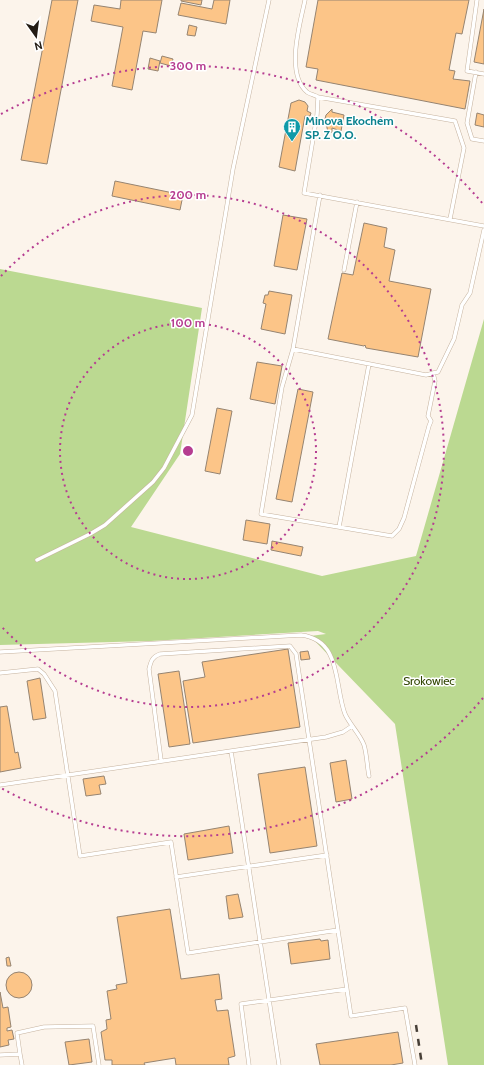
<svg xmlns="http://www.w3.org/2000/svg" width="484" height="1065" font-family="Cabin,sans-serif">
  <rect width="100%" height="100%" fill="#fcf4eb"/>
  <path fill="#bbd991" d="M0,269L202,308L180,454L131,527L322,576L416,556L484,319V1065H448L395,724L310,636L326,634L318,631L151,641L0,645Z"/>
  <path fill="#fcc588" stroke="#968471" d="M52,0H78L47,164L21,160Z
    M121,0H162L156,33L143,31L132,90L112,86L123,27L91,21L94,5L120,9Z
    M181,0H202L201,5L181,1Z
    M214,0H230L226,24L178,15L181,3L212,9Z
    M318,0H469L462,34L456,33L449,70L455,71L453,79L470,81L465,109L316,80L318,69L306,67Z
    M484,9V64L474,62Z
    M189,25L197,27L195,36L187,35Z
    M162,56L173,59L171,66L160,63Z
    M150,58L160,61L158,71L148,69Z
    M299,100L305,102L308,106L307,111L311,113L310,116H305L295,171L279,167L291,103Z
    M332,109V112L344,115L341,131L332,128V132H328L325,119L326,115Z
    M477,113L484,115V127L475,125Z
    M115,181L183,195L180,210L112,196Z
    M283,215L307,219L297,270L274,266Z
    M364,223L387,228L384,247L395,250L389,281L431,289L418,357L366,348L365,345L364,346L328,339L342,273L353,275Z
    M269,291L292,295L285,334L261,329L266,304L263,303L265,295H268Z
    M257,362L282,366L275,404L250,399Z
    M298,389L313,392L292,502L276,499Z
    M217,408L232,411L220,474L205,471Z
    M246,520L270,524L267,544L243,540Z
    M272,541L303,547L301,556L271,550Z
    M288,649L300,727L193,743L183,681L205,677L202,662Z
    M308,651L310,659L301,660L300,652Z
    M179,671L190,744L169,747L158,674Z
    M40,678L46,718L33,720L27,681Z
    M7,706L15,753L18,752L21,768L0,772V707Z
    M346,760L352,799L336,802L330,763Z
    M305,767L317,846L270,853L258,774Z
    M104,776L106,784L99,785L101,794L86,796L83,779Z
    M229,826L233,853L188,860L184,834Z
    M238,894L243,917L229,919L226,896Z
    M170,909L181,979L219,974L222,999L215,1000L217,1011L228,1010L235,1056L228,1058L229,1065H176L175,1058L144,1063L145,1065H112V1060H105L101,1032L107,1029L106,1020L111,1019L107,991L117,989L116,985L127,983L117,917Z
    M320,939L321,941L328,940L330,959L291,964L288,943Z
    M9,957L11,966H7L6,958Z
    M6 985a13 13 0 1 1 26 0a13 13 0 1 1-26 0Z
    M0,992L3,1008L8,1007L11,1027L7,1028V1031L12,1030L14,1039L8,1040L9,1045L0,1047Z
    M398,1032L403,1063L391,1065H320L316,1044Z
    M89,1039L92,1062L69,1065L65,1042Z"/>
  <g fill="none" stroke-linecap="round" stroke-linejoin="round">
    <defs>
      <path id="service" d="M305,0C300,24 285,73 307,92C309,94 315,95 318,97L317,115L304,193L484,226
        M477,0L467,71L484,74
        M476,72L467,123L472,139L484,141
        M318,97L455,121L464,148L450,219
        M320,195L293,349L282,387L261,514L392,536L399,529L404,518L429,426L431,421L428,416L435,381L433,373
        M344,270L357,202
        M293,349L426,375L438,372L454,339L462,305L470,293L484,230
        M339,527L369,364
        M37,560L90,534L105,525L153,482L164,468L192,415L233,169L269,0
        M0,652L301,635C342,640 334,685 345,714C350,725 360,734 364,745C367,755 367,766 369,776
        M0,673L38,669L44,674L55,691L80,856L171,842L188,953L338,930
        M231,751L279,1065
        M161,760L149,669C151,661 152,657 160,654L290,646L296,654L351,1016L405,1008L415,1065
        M0,785L326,737L343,732L352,726
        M176,877L327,855
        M20,1054L17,1033L44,1027L93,1026L99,1065
        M0,1055L20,1054L22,1065
        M249,1065L241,1004L347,989"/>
    </defs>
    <use href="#service" stroke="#c6b39f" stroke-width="4.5"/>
    <use href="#service" stroke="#fff" stroke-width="3.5"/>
    <path stroke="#484038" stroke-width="2.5" stroke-dasharray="7 7" stroke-linecap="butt" d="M416,1025L422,1065"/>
  </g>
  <g fill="none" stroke="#b63d91" stroke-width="2" stroke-dasharray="2 4">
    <circle cx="188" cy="451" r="128"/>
    <path d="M1 276A256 256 0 1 1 1 626"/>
    <path d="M483 698A385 385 0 0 1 1 788M1 114A385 385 0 0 1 483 204"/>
  </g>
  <defs>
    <symbol id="building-pin" viewBox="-11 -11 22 30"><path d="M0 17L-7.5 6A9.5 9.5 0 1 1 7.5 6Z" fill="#0f9aa8" stroke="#fff"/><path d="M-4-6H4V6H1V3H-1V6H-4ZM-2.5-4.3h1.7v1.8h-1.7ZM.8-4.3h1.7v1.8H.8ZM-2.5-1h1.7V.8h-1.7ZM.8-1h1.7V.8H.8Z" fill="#fff"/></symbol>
  </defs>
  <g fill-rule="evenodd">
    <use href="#building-pin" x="282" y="117" width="20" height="27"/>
  </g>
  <g text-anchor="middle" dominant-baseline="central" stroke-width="3" stroke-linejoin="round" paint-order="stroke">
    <g font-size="12" font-weight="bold" fill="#0d838f" stroke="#fff" text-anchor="start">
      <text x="305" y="120">Minova Ekochem<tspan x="305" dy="14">SP. Z O.O.</tspan></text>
    </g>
    <g font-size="12" fill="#324703" stroke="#fff">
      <text x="429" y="680">Srokowiec</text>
    </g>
  </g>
  <circle cx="188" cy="451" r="6" fill="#b63d91" stroke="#fff" stroke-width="2"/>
  <g font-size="12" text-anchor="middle" font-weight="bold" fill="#b63d91" stroke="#fff" stroke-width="3" stroke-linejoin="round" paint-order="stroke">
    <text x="188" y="70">300 m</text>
    <text x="188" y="199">200 m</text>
    <text x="188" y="327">100 m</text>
  </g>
  <g transform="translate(36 36) rotate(166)" stroke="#ffffff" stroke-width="3" paint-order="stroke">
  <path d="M0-3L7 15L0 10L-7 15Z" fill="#231c14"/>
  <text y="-6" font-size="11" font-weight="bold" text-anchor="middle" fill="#231c14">N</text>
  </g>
</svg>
